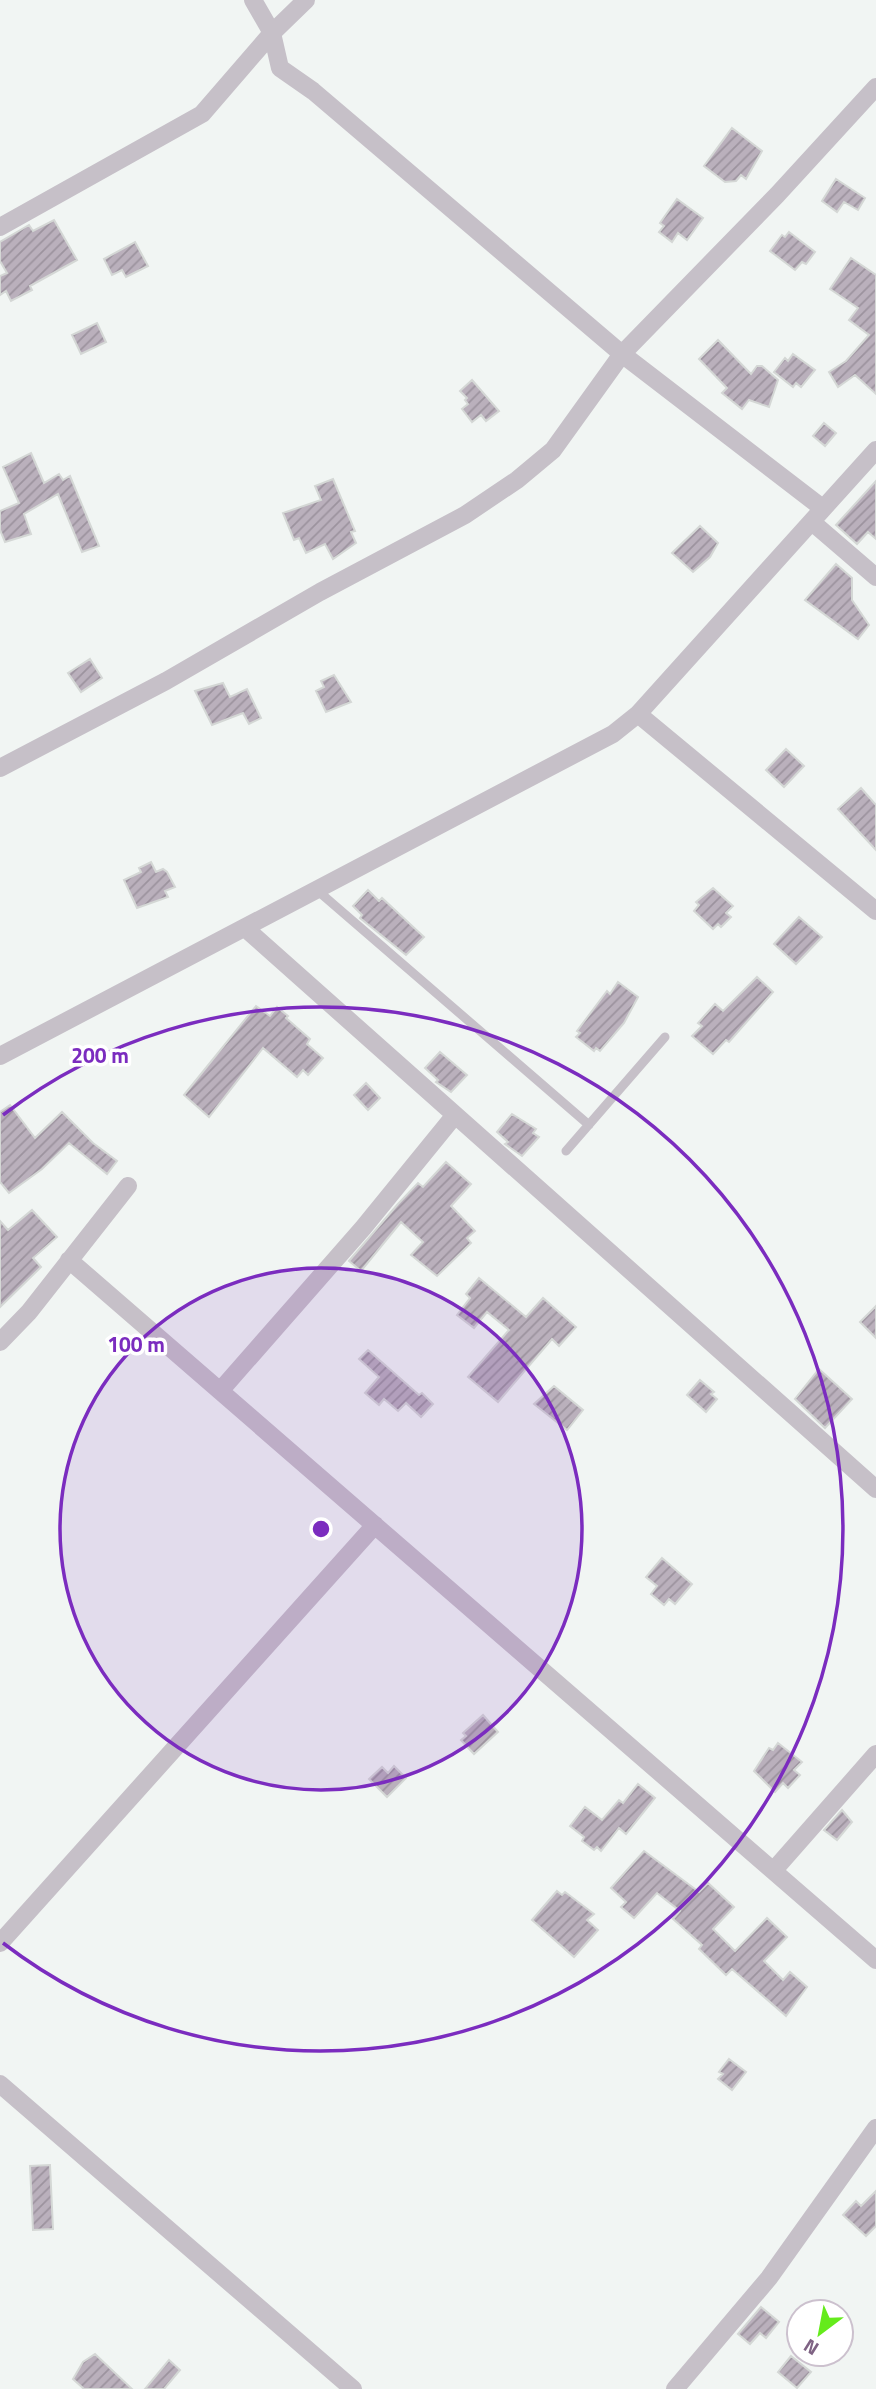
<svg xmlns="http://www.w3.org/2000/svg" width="876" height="2389" font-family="'Titillium Web',sans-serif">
  <defs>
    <pattern id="building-hatch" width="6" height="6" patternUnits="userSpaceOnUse" patternTransform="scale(1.75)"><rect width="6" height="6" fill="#bab0bc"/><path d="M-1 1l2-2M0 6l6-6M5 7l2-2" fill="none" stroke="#9c939e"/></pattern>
  </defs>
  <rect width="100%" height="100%" fill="#f1f5f3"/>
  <path fill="url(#building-hatch)" stroke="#d4d7d5" stroke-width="2" d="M732,128L762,151L746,179L741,175L736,181L725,182L704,166Z
    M836,179L865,198L858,210L844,202L837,212L822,201Z
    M677,199L703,218L687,240L678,233L672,242L659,232L664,226L660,223Z
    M54,220L77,260L30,286L32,290L11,301L6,291L0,295V276L7,273L0,261V242L29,225L33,231Z
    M789,232L815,252L806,264L802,262L795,270L770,251L782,235L785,237Z
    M135,242L148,266L126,277L122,270L112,275L104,259Z
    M851,258L876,275V394L855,375L838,387L829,372L846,361L869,335L849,320L858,308L830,289Z
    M97,323L106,342L81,354L72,335Z
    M718,340L751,374L757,366H762L778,380L769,407L749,400L742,409L722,393L727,388L699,359Z
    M793,354L815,370L801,387L796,383L793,387L774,372L785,358L788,361Z
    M472,380L499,411L486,421L481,415L472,422L462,409L468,404L465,400L467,398L460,391Z
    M824,423L836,433L825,446L813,436Z
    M31,453L44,483L59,474L63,480L70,476L99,546L82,552L58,494L24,514L31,534L5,542L0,530V511L19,503L3,467Z
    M333,479L355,531L351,532L356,543L333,559L325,544L306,553L299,538L294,540L283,513L321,500L315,486Z
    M876,481V539L868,532L857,544L836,525Z
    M700,526L718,543L710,557L693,572L672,553Z
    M836,564L852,578V600L869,625L858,639L805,600Z
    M90,659L102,678L81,692L68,673Z
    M334,675L351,702L326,712L316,691L324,687L321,681Z
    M223,683L230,697L247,689L261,718L249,724L243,713L212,725L195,691Z
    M786,749L804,766L784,787L766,770Z
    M861,788L876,805V850L838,809Z
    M151,862L156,872L163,869L167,872L175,887L165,891L168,897L137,908L124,880L141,872L139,868Z
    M713,888L733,906L726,913L731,917L721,927L718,924L713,929L694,911L699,905L696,902Z
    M368,890L379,901L382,898L424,937L406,955L360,918L362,915L353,906Z
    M799,917L822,937L796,964L774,944Z
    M757,977L773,992L729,1042L726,1040L713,1054L692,1036L702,1026L698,1023L715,1004L723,1011Z
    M618,982L638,997L624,1023L600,1051L596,1048L594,1051L576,1037L580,1033L577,1031L607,991L610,994Z
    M256,1006L270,1016L277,1007L288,1016L286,1018L310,1039L307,1044L323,1058L308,1075L303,1070L297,1077L263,1048L209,1117L184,1095Z
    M440,1052L467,1075L451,1092L436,1082L438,1080L425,1068Z
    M366,1083L380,1098L368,1110L354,1095Z
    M10,1105L35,1138L62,1112L93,1143L117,1161L107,1174L69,1143L42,1169L9,1193L0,1182V1112Z
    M512,1114L536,1129L533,1133L539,1137L522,1156L505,1144L508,1142L497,1132Z
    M446,1162L471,1184L451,1206L475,1231L467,1238L471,1243L437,1276L411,1255L423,1242L401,1222L361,1271L349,1261L398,1204L418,1183L423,1187Z
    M32,1210L57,1237L33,1258L41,1267L0,1307V1221L8,1230Z
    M479,1278L526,1317L543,1298L576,1327L559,1346L552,1339L498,1402L468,1377L509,1330L487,1312L474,1328L457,1315L470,1298L466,1294Z
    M876,1306V1338L860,1322Z
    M368,1350L419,1395L422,1393L433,1404L421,1417L406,1403L398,1411L384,1399L379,1405L365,1393L379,1377L359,1359Z
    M819,1369L852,1399L825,1428L795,1399Z
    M700,1380L714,1392L711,1394L717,1399L706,1412L687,1395Z
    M554,1386L583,1410L567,1430L534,1404Z
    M662,1558L692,1584L675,1604L669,1599L664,1605L651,1594L657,1586L646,1577Z
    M483,1715L498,1732L474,1754L461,1740L466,1736L463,1733Z
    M778,1743L802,1762L794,1770L800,1775L788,1788L783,1783L775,1792L754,1771L769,1748L773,1750Z
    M394,1766L406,1778L387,1797L369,1779L382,1767L388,1773Z
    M638,1784L655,1798L626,1834L619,1828L601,1851L597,1847L594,1850L582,1841L584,1837L570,1826L585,1807L602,1820L619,1800L623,1803Z
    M842,1810L852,1822L837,1840L824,1830Z
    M644,1851L699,1892L708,1883L734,1907L713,1929L735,1951L767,1918L787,1937L764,1961L783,1980L790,1972L807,1987L786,2016L732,1969L726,1975L699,1949L702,1945L673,1919L680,1911L657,1893L634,1918L621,1907L626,1902L611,1888Z
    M557,1891L562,1895L565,1892L594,1914L587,1920L598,1930L574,1957L532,1920Z
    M729,2059L746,2072L732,2090L718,2079L723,2074L719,2072Z
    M50,2165L53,2229L33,2230L30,2166Z
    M876,2191V2226L866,2236L843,2215L856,2201L861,2206Z
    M761,2307L779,2322L766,2338L760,2333L750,2344L738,2334Z
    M95,2354L132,2389H84L73,2379L83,2362Z
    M791,2356L811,2372L797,2388L778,2372Z
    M169,2360L180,2370L164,2389H145Z"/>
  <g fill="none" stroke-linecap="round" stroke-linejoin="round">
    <path stroke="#c6c0c8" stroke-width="9" d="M318,891L589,1125
      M566,1151L665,1037"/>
    <path stroke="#c6c0c8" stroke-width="18" d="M253,0L272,33L306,0
      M0,227L202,114L272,33L280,68L313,91L622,354L821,507
      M812,522L876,577
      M638,714L876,911
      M0,768L166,681L320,592L465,515L517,480L553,450L622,354L777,195L876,87
      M245,928L876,1489
      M0,1056L613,734L638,714L876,450
      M69,1260L876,1960
      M0,1342L29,1312L128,1186
      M220,1391L363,1228L455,1115
      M774,1870L876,1754
      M0,1943L375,1525
      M0,2084L353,2389
      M675,2389L769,2278L876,2128"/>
  </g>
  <circle cx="321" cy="1529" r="261" fill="#7b2cbf" fill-opacity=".12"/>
  <g fill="none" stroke="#7b2cbf" stroke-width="3.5">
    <circle cx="321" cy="1529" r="261"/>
    <path d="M3 1115A522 522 0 1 1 3 1943"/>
  </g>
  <circle cx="321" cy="1529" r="10" fill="#7b2cbf" stroke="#fff" stroke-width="3.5"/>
  <g font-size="21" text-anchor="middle" font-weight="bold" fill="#7b2cbf" stroke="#fff" stroke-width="7" stroke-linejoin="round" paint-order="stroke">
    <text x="100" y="1063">200 m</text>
    <text x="136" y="1352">100 m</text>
  </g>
  <g transform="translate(820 2333) rotate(212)"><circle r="33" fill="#ffffff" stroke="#ccc1ce" stroke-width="2"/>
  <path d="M0-5L12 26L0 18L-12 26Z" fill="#65eb1c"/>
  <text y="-10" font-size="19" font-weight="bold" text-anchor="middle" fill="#7f6384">N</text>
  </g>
</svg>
